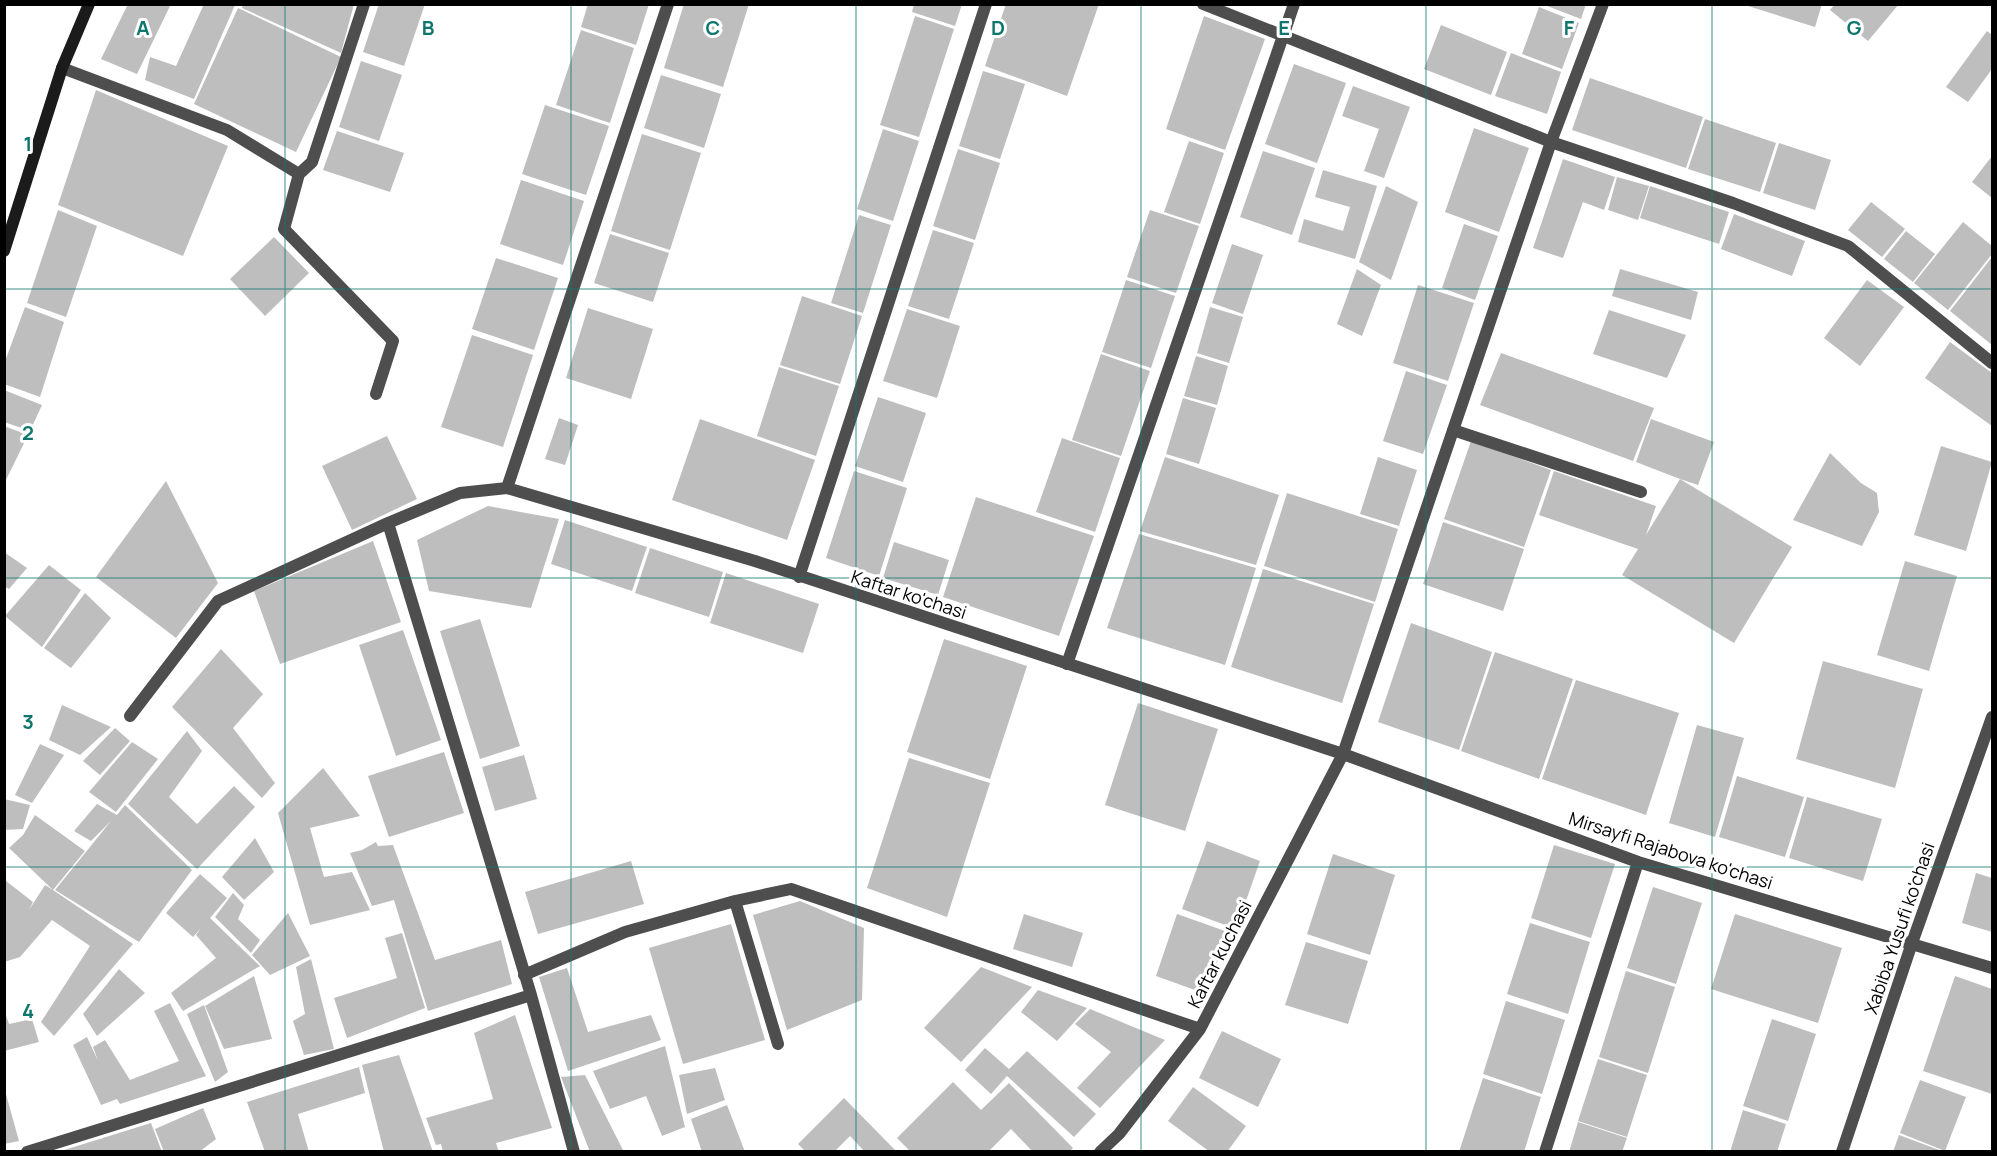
<svg xmlns="http://www.w3.org/2000/svg" width="1997" height="1156" font-family="Manrope,sans-serif">
  <rect width="100%" height="100%" fill="#fff"/>
  <path fill="#bebebe" d="M128,4H171L137,74L101,59Z
    M204,4L235,5L194,99L145,80L150,57L176,66Z
    M243,4H354L341,53L242,8Z
    M379,4H425L404,66L363,52Z
    M588,4H649L636,45L581,27Z
    M684,4H749L723,87L664,68Z
    M914,4H962L955,26L912,12Z
    M1006,4H1099L1067,96L985,66Z
    M1542,4H1586L1581,19Z
    M1748,4H1822L1815,27L1748,6Z
    M1835,4H1899L1868,41L1830,10Z
    M1539,7L1579,23L1562,69L1522,54Z
    M238,8L341,57L296,152L194,104Z
    M915,16L954,29L919,137L880,125Z
    M1204,16L1265,39L1225,150L1166,129Z
    M1441,25L1507,52L1491,95L1424,69Z
    M581,30L634,48L610,123L556,105Z
    M1987,31L1992,35V69L1968,102L1946,87Z
    M1511,53L1561,72L1547,114L1495,96Z
    M361,61L402,75L379,141L339,127Z
    M1294,64L1346,83L1317,163L1265,144Z
    M983,71L1025,84L1000,159L959,146Z
    M661,75L721,94L704,148L644,128Z
    M1590,78L1703,117L1686,168L1572,130Z
    M1353,86L1410,107L1384,178L1364,171L1379,129L1342,116Z
    M96,90L228,146L183,256L58,205Z
    M545,105L609,126L586,195L522,174Z
    M1705,119L1776,143L1760,192L1688,169Z
    M1474,128L1529,148L1499,232L1445,212Z
    M883,129L919,141L893,221L857,209Z
    M337,131L404,153L390,192L323,170Z
    M642,134L701,153L670,250L611,231Z
    M1189,141L1224,153L1200,224L1164,212Z
    M1779,143L1831,160L1815,210L1763,193Z
    M958,149L1000,163L975,240L933,226Z
    M1263,151L1315,168L1292,235L1240,217Z
    M1992,156V198L1972,182Z
    M1563,159L1615,177L1604,210L1583,202L1563,258L1533,248Z
    M1323,170L1377,186L1355,259L1298,242L1304,219L1343,231L1350,207L1315,197Z
    M1617,177L1649,186L1638,220L1608,210Z
    M521,180L584,201L563,265L500,244Z
    M1386,186L1418,202L1391,280L1359,262Z
    M1650,186L1729,212L1719,244L1640,218Z
    M1871,202L1905,229L1882,257L1848,230Z
    M58,210L97,226L66,317L27,303Z
    M1150,210L1199,226L1176,293L1127,277Z
    M1734,214L1805,241L1792,276L1721,249Z
    M859,215L891,225L863,313L831,303Z
    M1963,222L1992,246V254L1948,310L1914,283Z
    M1464,224L1498,236L1475,300L1442,288Z
    M933,230L974,243L949,319L908,306Z
    M1906,231L1935,254L1913,282L1884,259Z
    M610,234L669,253L653,302L594,283Z
    M274,237L309,273L265,316L230,279Z
    M1232,244L1263,255L1243,314L1212,303Z
    M1992,257V345L1950,311Z
    M496,258L558,278L534,350L472,329Z
    M1357,269L1381,285L1362,336L1337,324Z
    M1620,269L1698,292L1691,320L1612,296Z
    M1126,280L1175,296L1151,368L1102,352Z
    M1867,280L1904,307L1860,366L1824,338Z
    M1418,285L1474,303L1448,381L1393,363Z
    M802,296L862,316L840,384L780,365Z
    M25,307L64,322L40,397L4,384V364Z
    M1210,307L1243,317L1229,363L1197,353Z
    M588,308L653,329L631,399L566,378Z
    M907,309L960,326L937,398L883,381Z
    M1609,310L1686,335L1667,378L1593,354Z
    M472,335L533,355L503,447L441,427Z
    M1950,342L1992,373V426L1925,378Z
    M1501,353L1654,408L1633,461L1480,405Z
    M1101,354L1150,371L1121,456L1072,440Z
    M1196,356L1228,366L1217,405L1184,396Z
    M779,367L839,386L816,456L757,436Z
    M1406,371L1447,385L1423,454L1383,441Z
    M4,390L42,405L30,431L4,422Z
    M878,397L926,413L903,482L855,466Z
    M1183,398L1216,408L1199,464L1166,454Z
    M559,418L578,425L565,465L545,459Z
    M700,419L815,460L787,540L672,500Z
    M1651,419L1714,442L1698,485L1680,479L1792,547L1734,643L1622,575L1638,549L1539,515L1554,471L1656,506L1646,535L1680,479L1636,462Z
    M4,426L28,435L4,484Z
    M387,436L417,499L352,530L322,466Z
    M1062,438L1120,458L1095,532L1036,512Z
    M1471,441L1551,470L1524,547L1444,519Z
    M1941,446L1992,462L1966,551L1914,535Z
    M1830,453L1861,483L1877,493L1879,512L1862,546L1793,520Z
    M1165,457L1279,495L1256,565L1140,531Z
    M1378,457L1417,470L1399,526L1360,514Z
    M854,471L907,488L879,576L826,558Z
    M166,481L218,583L176,638L96,577Z
    M1287,493L1398,529L1375,602L1264,566Z
    M976,497L1094,536L1059,636L943,597Z
    M488,506L559,519L531,608L429,591L417,540Z
    M565,520L647,547L632,591L551,564Z
    M1443,522L1524,549L1503,611L1423,584Z
    M1139,534L1256,568L1225,665L1107,628Z
    M373,541L401,622L280,664L254,591Z
    M894,542L949,560L938,595L883,578Z
    M650,548L723,572L709,617L635,593Z
    M4,552L27,568L9,589L4,586Z
    M1905,561L1957,576L1929,671L1877,655Z
    M49,565L81,590L42,647L5,616Z
    M1263,569L1374,604L1342,703L1231,667Z
    M726,573L819,604L803,653L710,623Z
    M85,593L111,618L71,668L44,648Z
    M480,619L520,746L480,759L440,631Z
    M1411,623L1492,652L1459,750L1378,722Z
    M403,630L441,740L396,756L359,645Z
    M944,639L1027,666L990,779L907,752Z
    M221,649L263,694L233,728L275,783L262,798L172,707Z
    M1495,652L1573,679L1539,779L1461,751Z
    M1823,661L1923,689L1895,788L1796,759Z
    M1576,680L1679,713L1646,815L1542,779Z
    M1138,703L1218,729L1185,831L1105,805Z
    M62,705L111,727L80,755L49,740Z
    M1697,725L1744,738L1715,837L1669,823Z
    M115,728L130,741L100,775L83,761Z
    M187,731L202,751L169,797L197,824L234,786L255,807L197,869L128,804Z
    M132,742L158,759L116,812L89,792Z
    M40,744L64,755L32,803L15,795Z
    M444,752L464,813L389,837L368,776Z
    M524,755L537,799L495,811L482,767Z
    M909,758L990,783L947,917L867,888Z
    M323,768L360,816L310,828L324,877L352,872L370,910L310,925L278,813Z
    M1737,776L1804,797L1785,857L1719,837Z
    M1807,797L1882,819L1863,881L1789,858Z
    M4,799L30,805L23,829L4,830Z
    M97,804L117,815L125,805L192,870L139,942L55,890L111,821L91,841L74,831Z
    M35,815L85,851L53,890L133,944L54,1036L41,1022L90,946L52,920L20,957L4,962L6,881L33,902L29,910L45,885L53,890L9,848L23,835Z
    M255,838L274,872L244,900L222,877Z
    M1207,841L1260,861L1236,929L1182,909Z
    M376,842L378,846L393,845L435,960L501,940L512,984L428,1011L394,900L372,906L350,853L362,850Z
    M1554,845L1615,864L1591,938L1531,918Z
    M1333,854L1395,875L1370,955L1307,934Z
    M631,861L644,904L538,934L525,892Z
    M1976,873L1992,878V932L1962,923Z
    M200,874L227,898L210,918L260,966L183,1011L171,993L216,958L196,935L201,928L193,937L166,913Z
    M1653,887L1702,903L1676,984L1627,968Z
    M233,893L244,905L238,919L260,940L251,953L215,917Z
    M800,901L864,928L862,1000L787,1030L753,915Z
    M288,913L310,956L270,975L252,955Z
    M1024,914L1083,933L1072,967L1013,949Z
    M1177,914L1228,932L1206,994L1156,976Z
    M1735,914L1842,948L1818,1023L1711,989Z
    M1530,923L1590,942L1568,1014L1507,994Z
    M731,924L765,1040L683,1064L649,948Z
    M402,933L425,1008L347,1038L334,998L397,978L385,938Z
    M1306,942L1368,961L1348,1024L1285,1005Z
    M311,959L334,1049L304,1055L293,1021L305,1014L296,967Z
    M981,967L1032,987L961,1062L924,1028Z
    M567,968L588,1032L651,1015L661,1040L568,1071L539,977Z
    M119,969L145,993L97,1036L83,1014Z
    M1626,971L1675,987L1648,1073L1599,1057Z
    M254,976L272,1039L224,1049L205,1006Z
    M1955,976L1992,989V1094L1923,1071Z
    M1038,990L1087,1008L1057,1041L1021,1012Z
    M1506,1001L1565,1020L1542,1094L1483,1074Z
    M170,1003L206,1076L120,1104L117,1099L101,1105L73,1045L87,1037L98,1061L93,1047L105,1040L130,1080L179,1061L154,1011Z
    M204,1005L228,1072L215,1082L187,1014Z
    M1090,1009L1165,1040L1100,1108L1077,1088L1111,1052L1075,1024Z
    M4,1010L9,1024L32,1019L39,1042L4,1051Z
    M515,1015L552,1128L496,1143L499,1152H443L441,1144L436,1145L426,1118L493,1099L474,1033Z
    M1772,1019L1816,1034L1788,1121L1743,1106Z
    M1222,1031L1281,1059L1258,1107L1199,1078Z
    M665,1046L685,1127L662,1136L646,1096L610,1109L593,1071Z
    M985,1048L1009,1069L1027,1051L1096,1114L1074,1137L1007,1076L991,1094L965,1070Z
    M399,1055L433,1152H384L362,1065Z
    M1598,1059L1647,1075L1627,1137L1578,1121Z
    M359,1067L365,1093L298,1114L309,1152H265L247,1102Z
    M715,1068L725,1100L687,1114L679,1075Z
    M585,1075L624,1152H590L561,1077Z
    M1483,1078L1541,1097L1524,1152H1459Z
    M1920,1080L1966,1097L1945,1151L1900,1133Z
    M953,1082L981,1110L1009,1083L1073,1148L1069,1152H1033L1011,1129L988,1152H911L897,1138Z
    M4,1087L19,1141L4,1144Z
    M1193,1087L1246,1126L1227,1152H1210L1168,1121Z
    M844,1098L897,1152H865L850,1136L834,1152H806L798,1144Z
    M727,1105L745,1152H702L691,1119Z
    M203,1108L216,1139L199,1152H164L155,1129Z
    M1743,1110L1786,1124L1777,1152H1730Z
    M1578,1122L1627,1138L1622,1152H1569Z
    M151,1123L162,1152H61V1151Z
    M1899,1135L1942,1151V1152H1893Z"/>
  <g fill="none" stroke-linecap="round" stroke-linejoin="round">
    <path stroke="#4e4e4e" stroke-width="12" d="M1203,4L1551,142L1733,203L1848,246L1992,363
      M62,68L227,130L299,174L312,162L364,4
      M299,174L284,229L393,341L376,394
      M1453,430L1641,492
      M507,488L668,4
      M799,577L986,4
      M1067,664L1294,4
      M130,716L218,601L388,523
      M735,901L778,1044
      M524,975L625,932L735,901L791,889L1200,1029
      M27,1152L531,995
      M574,1152L531,995L388,523L460,493L507,488L755,561L1343,754L1638,862L1992,968
      M1100,1152L1119,1134L1200,1029L1343,754L1551,142L1603,4
      M1545,1152L1638,862
      M1842,1152L1912,943L1992,717"/>
    <path stroke="#1b1b1b" stroke-width="12" d="M4,251L62,68L89,4"/>
  </g>
  <path fill="none" stroke="#0f766e" stroke-width="1.5" stroke-opacity="0.55" d="M285,4V1152M571,4V1152M856,4V1152M1141,4V1152M1426,4V1152M1712,4V1152M4,289H1992M4,578H1992M4,867H1992"/>
  <g text-anchor="middle" dominant-baseline="central" stroke-width="6" stroke-linejoin="round" paint-order="stroke">
    <g font-size="18" fill="#000" stroke="#fff">
      <text transform="translate(909 594) rotate(18)">Kaftar ko'chasi</text>
      <text transform="translate(1671 850) rotate(18)">Mirsayfi Rajabova ko'chasi</text>
      <text transform="translate(1899 928) rotate(-71)">Xabiba Yusufi ko'chasi</text>
      <text transform="translate(1219 954) rotate(-63)">Kaftar kuchasi</text>
    </g>
  </g>
  <g font-size="20" text-anchor="middle" font-weight="bold" fill="#0f766e" stroke="#fff" stroke-width="6" stroke-linejoin="round" paint-order="stroke">
    <text x="143" y="35">A</text>
    <text x="428" y="35">B</text>
    <text x="713" y="35">C</text>
    <text x="998" y="35">D</text>
    <text x="1284" y="35">E</text>
    <text x="1569" y="35">F</text>
    <text x="1854" y="35">G</text>
    <text x="28" y="151">1</text>
    <text x="28" y="440">2</text>
    <text x="28" y="729">3</text>
    <text x="28" y="1018">4</text>
  </g>
  <rect width="1997" height="1156" fill="none" stroke="#000000" stroke-width="12"/>
</svg>
